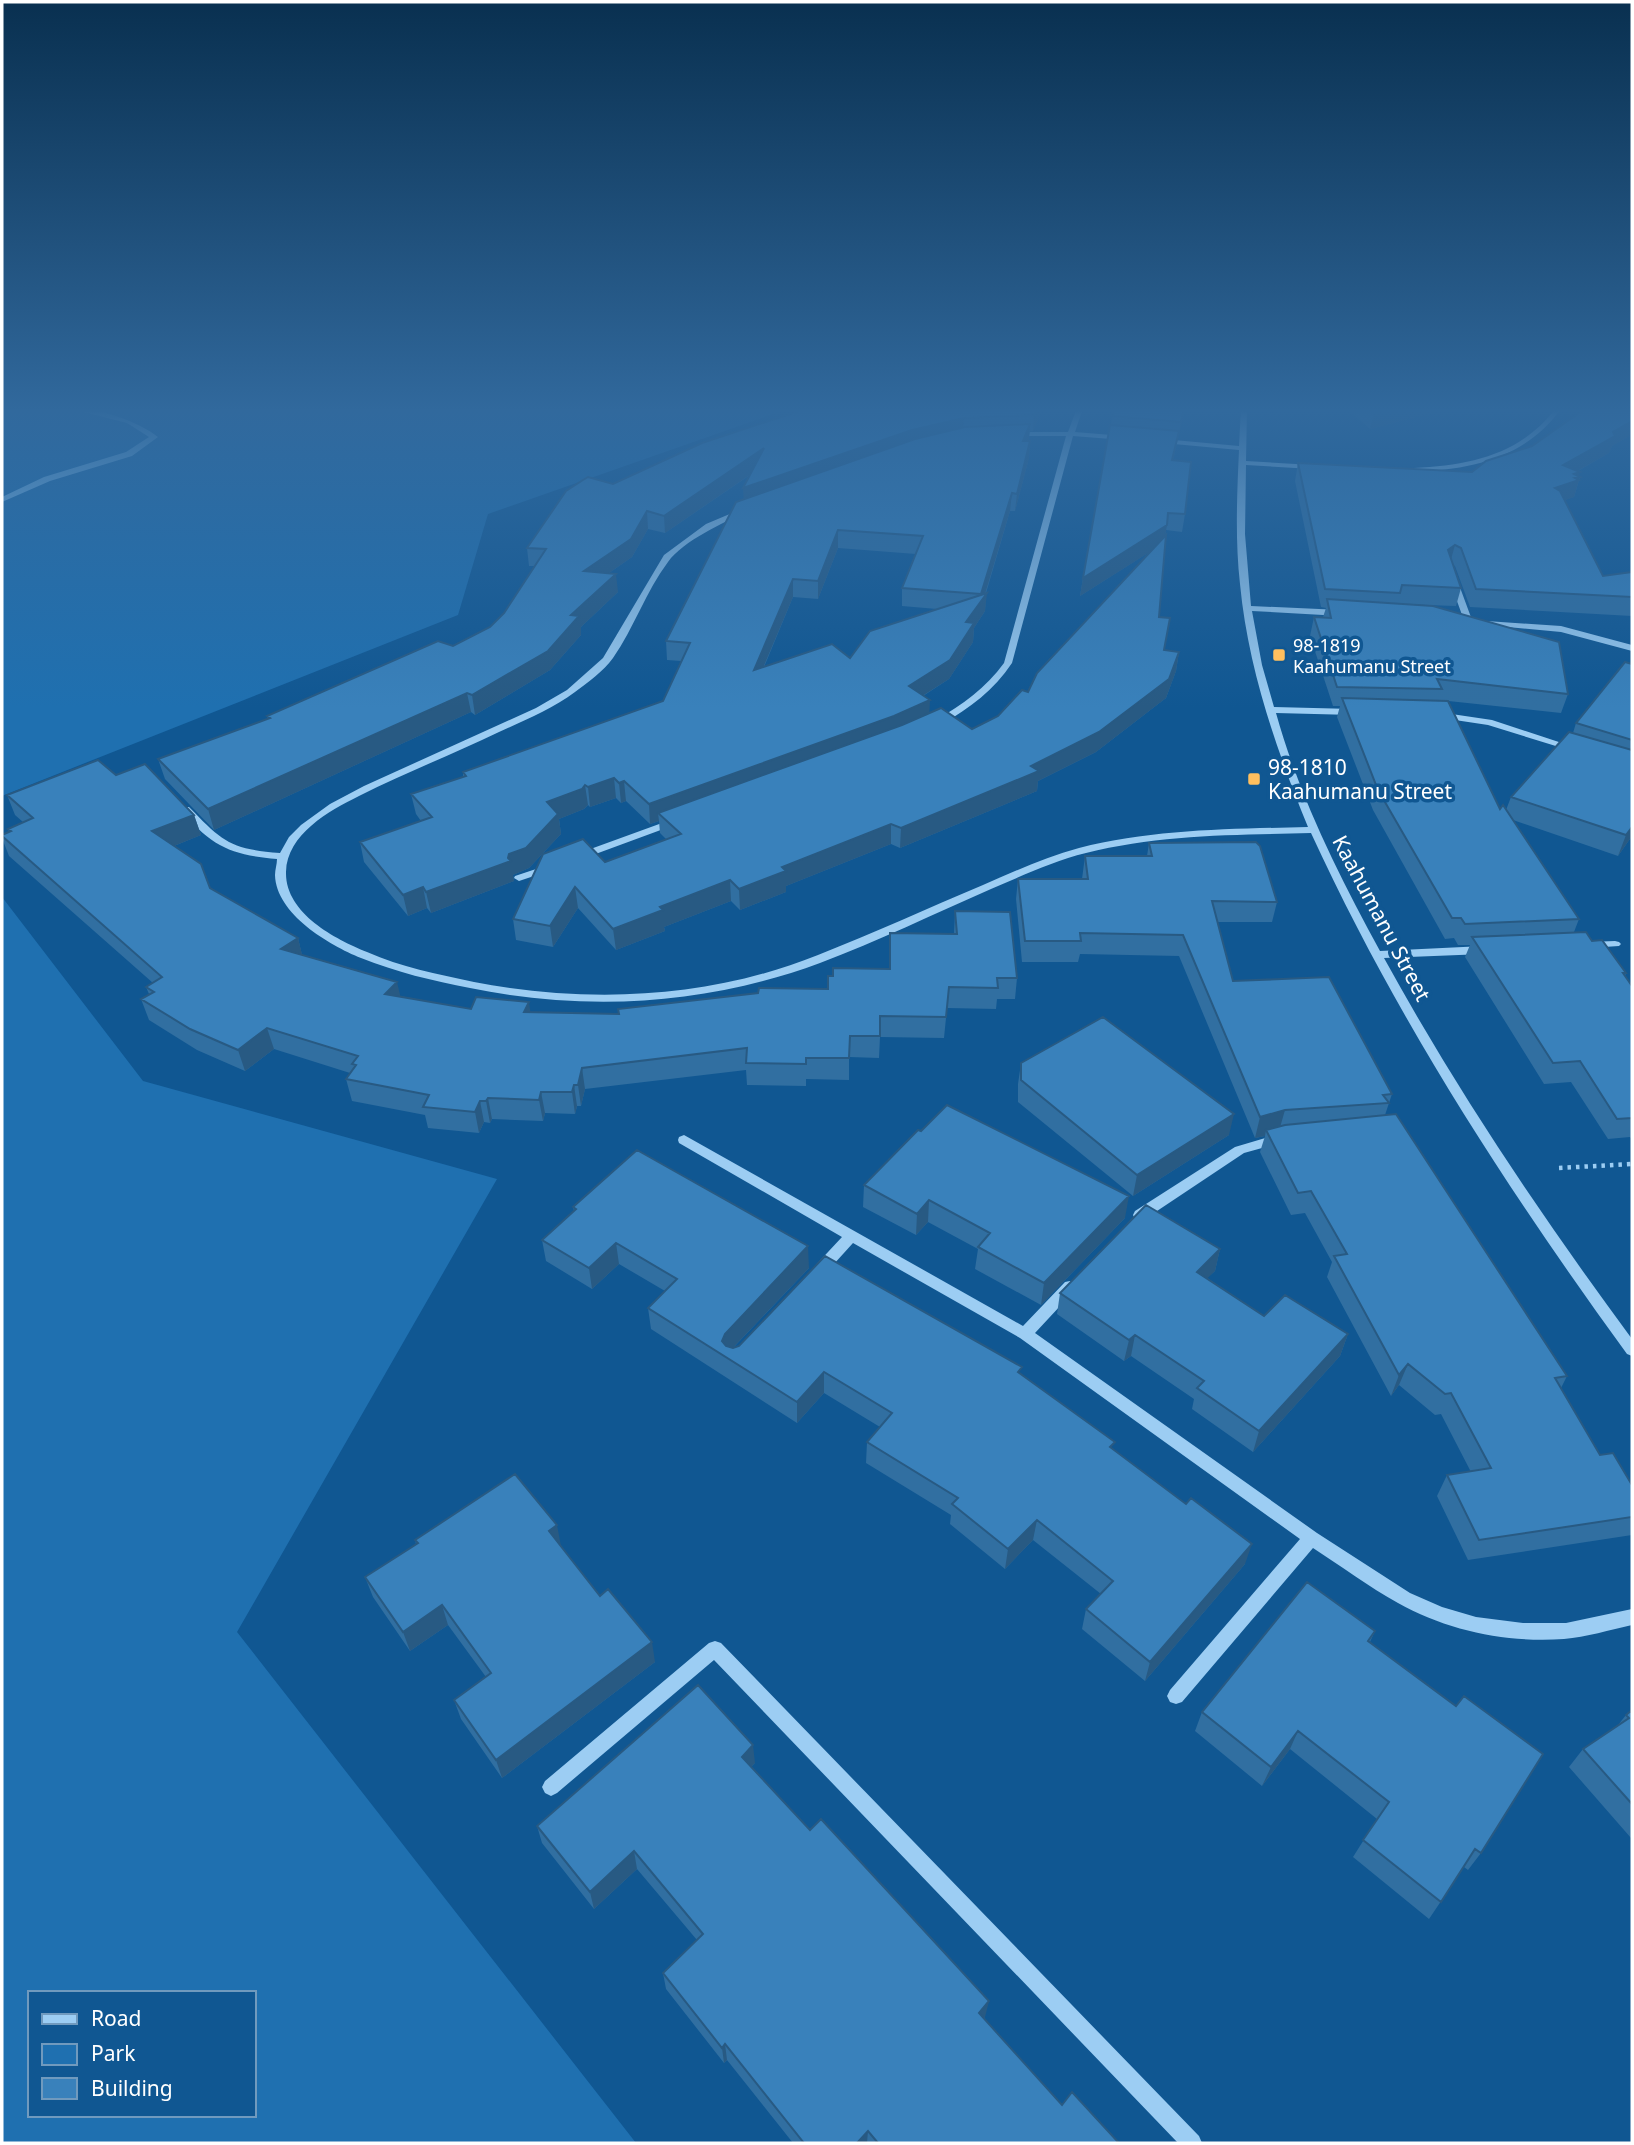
<svg xmlns="http://www.w3.org/2000/svg" width="1634" height="2145" font-family="'Noto Sans',sans-serif">
  <rect width="100%" height="100%" fill="#105792"/>
  <path fill="#1f70b0" fill-rule="evenodd" d="M2,408H790L488,514L458,615L2,796Z
    M2,897L143,1081L497,1179L237,1632L636,2143H2ZM30,1993H254V2115H30Z"/>
  <g fill="none" stroke-linecap="round" stroke-linejoin="round">
    <path fill="#8ecaf7" fill-rule="evenodd" d="M68,408C93,406 138,421 158,437L132,456L50,481L2,502V497L44,477L126,452L149,437L127,423Z"/>
    <path stroke="#9ccdf3" stroke-width="4.5" stroke-dasharray="3.5 5" stroke-linecap="butt" d="M1559,1168L1632,1164"/>
    <path fill="#9ccdf3" fill-rule="evenodd" d="M1077,408H1083L1075,432L1124,436L1128,438L1124,440L1073,436L1012,663C994,690 970,708 942,724H936V720C962,705 986,688 1004,663L1066,436H1013L1010,434L1013,432H1068Z
      M1241,408H1247L1246,461L1312,465L1316,467L1312,469L1246,465L1245,534L1251,606L1341,610L1345,613L1341,616L1252,611L1262,665L1274,707L1353,709L1358,712L1353,715L1276,713C1299,796 1339,876 1380,951L1484,946L1490,950L1484,954L1384,958C1457,1091 1542,1217 1632,1339V1356L1627,1354C1507,1189 1396,1018 1311,833C1235,835 1160,834 1086,853C1053,861 1022,876 991,889C934,914 878,941 820,963C706,1005 588,1012 470,988C433,981 396,972 361,958C329,945 276,914 275,875C275,870 277,864 277,859C230,855 211,846 180,809L181,807H189C223,842 230,849 280,853L289,837L301,825L330,804L364,786L536,708L567,690L603,658L664,555L706,524L744,508H747V512C724,522 683,541 668,562C646,591 634,628 613,658C604,671 587,683 575,692C552,709 525,720 499,732C453,754 405,773 359,796C329,811 287,834 286,872C285,913 335,939 367,952C401,967 437,974 474,982C589,1004 708,999 818,955C874,933 928,908 983,885C1015,871 1046,857 1079,848C1154,829 1231,829 1308,827C1276,749 1248,668 1240,584C1235,540 1237,494 1239,450L1163,443L1159,441L1163,439L1239,446Z
      M1556,408H1562C1525,458 1474,469 1414,472L1410,470L1414,468C1471,465 1520,455 1556,408Z
      M1451,580L1458,582L1472,620L1561,626L1632,645V651L1561,632L1465,623L1450,582Z
      M1438,712L1492,720L1577,748L1572,751L1488,725L1435,717V713Z
      M673,819L677,820V824L582,859L578,860L573,857L574,855Z
      M548,865L553,868L552,870L519,881L514,878L515,876Z
      M1615,941L1619,942L1621,944L1619,946L1589,948L1583,945L1589,942Z
      M1279,1134L1284,1136L1285,1139L1284,1142L1244,1153L1145,1219H1135L1133,1215L1135,1211L1235,1147Z
      M684,1135L1023,1326L1065,1282L1070,1281L1075,1282L1077,1286L1075,1290L1035,1333L1317,1533L1410,1593L1442,1607L1476,1617L1523,1623H1566L1632,1609V1625C1610,1630 1586,1637 1564,1639C1507,1643 1448,1631 1398,1603C1369,1587 1341,1566 1313,1548L1182,1702L1176,1704L1170,1702L1167,1696L1170,1690L1300,1539L1020,1338L853,1243L824,1275L819,1276L814,1275L812,1271L814,1267L842,1237L679,1143L678,1140L679,1137Z
      M715,1641L721,1643L1199,2136L1202,2143H1178L714,1660L557,1793L551,1796L545,1793L542,1787L545,1781L709,1643Z"/>
  </g>
  <path fill="#316fa1" fill-rule="evenodd" d="M1043,408L1033,431H1030L1028,441H1030L1029,458L1015,511H1010L986,593L985,611L974,628L973,642L949,679L923,696L929,713L972,729L998,716L1028,692L1151,551L1080,596L1083,578L1114,408H1185L1173,460L1185,514L1182,532L1166,530L1165,535L1159,617L1165,650L1179,652L1176,671L1166,698L1096,752L1038,781L1037,791L900,848L891,844L786,886V892L740,910L731,901L664,927L665,931L616,950L578,908L553,947L516,940L513,919L605,862L666,839L660,833L659,821L650,824L626,801L621,803L616,798L590,807L588,805L584,809L559,819L561,834L529,868L513,875L514,881L431,913L427,908L408,916L364,862L360,842L421,821L416,814L411,794L463,777V772L663,701L681,661L667,660L666,641L744,499L750,475L665,533L648,529L632,557L609,573L618,592L581,627V635L550,670L475,715L471,712L214,830L165,779L158,759L268,719L267,716L453,646L490,627L504,613L535,566H529L527,548L613,484L932,410ZM838,548L916,554L902,588V606L937,609L850,658L764,667L793,597L818,599Z
    M1346,408H1436L1435,412L1370,429Z
    M1629,436L1612,446L1609,453L1578,471L1579,476L1580,477L1574,497L1564,500L1603,576L1632,572V616L1470,607L1455,566L1453,565L1461,588L1456,606L1397,604L1568,694L1561,713L1439,700L1500,809L1506,810L1511,797L1573,733L1576,723L1632,664V836L1618,856L1513,820L1579,919L1574,932L1592,941L1626,973L1625,976L1632,986V1140L1630,1137L1608,1139L1571,1082L1544,1084L1465,957L1470,945H1458L1454,938L1445,939L1373,810L1337,717L1340,706H1333L1310,636L1314,617H1323L1326,608L1321,607L1295,481L1298,463L1472,472Z
    M116,775L194,815L201,835L174,846L210,888L298,938L302,955L400,996L471,1009L530,1012L619,1014L828,989L889,969L890,933L954,934L955,911L1017,978L1015,999H997L996,1009L947,1008L944,1038L880,1037L879,1058L849,1057V1080L806,1079V1086L747,1085L746,1070L585,1089L581,1106H577L575,1114L545,1113L543,1121L492,1119L490,1123L484,1122L479,1133L428,1128L425,1115L352,1101L346,1079L350,1073L274,1049L245,1071L197,1050L149,1020L141,999L149,994L146,987L153,983L9,856L2,838V835L9,832L8,829L23,822L15,815L7,795Z
    M1149,843L1277,902L1272,922H1217L1233,981L1392,1094L1385,1115L1567,1376L1561,1388L1600,1455L1632,1485V1535L1468,1560L1437,1496L1447,1475L1471,1472L1441,1414L1435,1415L1399,1385L1391,1396L1327,1277L1332,1262L1305,1213L1291,1215L1260,1152L1265,1136L1255,1138L1179,956L1080,954L1078,962H1022L1016,899L1018,879H1082L1085,856H1147Z
    M1021,1063L1229,1135L1133,1196L1018,1102V1084Z
    M864,1185L1125,1218L1041,1305L975,1269L978,1249L928,1222L916,1235L863,1207Z
    M573,1207L809,1268L733,1348L1021,1374L1113,1449L1245,1564L1145,1681L1082,1629L1086,1609L1101,1594L1033,1540L1005,1569L950,1524L951,1515L866,1463L867,1442L880,1427L824,1393L797,1423L651,1329L648,1308L665,1291L619,1264L592,1289L546,1261L542,1240L574,1211Z
    M1220,1249L1215,1271L1207,1278L1264,1316L1348,1334L1340,1356L1253,1452L1192,1409L1194,1399L1131,1356L1124,1361L1057,1314L1060,1293Z
    M415,1540L561,1546L600,1596L655,1662L502,1778L461,1719L454,1700L486,1677L448,1625L410,1651L373,1597L365,1577L416,1544Z
    M1375,1631L1370,1642L1481,1853L1468,1870L1464,1867L1429,1919L1353,1857L1377,1819L1290,1749L1262,1786L1195,1731L1202,1712Z
    M1632,1710V1837L1631,1838L1569,1767L1583,1749L1618,1725L1626,1715Z
    M755,1763L751,1767L985,2017L984,2018L1062,2105L1119,2143H793L727,2060L724,2063L666,1989L663,1973L697,1940L637,1869L594,1909L542,1843L537,1826Z"/>
  <path fill="#285a83" d="M1037,408H1043L1033,431L1034,415Z
    M1184,408H1185L1178,438L1181,422Z
    M1392,408H1436L1435,412L1370,429L1374,412Z
    M964,418L963,434L744,505L743,488L912,430Z
    M1632,421V432L1629,436L1612,446L1609,453L1558,482L1563,465L1613,432Z
    M1030,424L1029,440L1021,458L1023,441Z
    M1030,441L1029,458L1015,511L1017,494Z
    M764,448V465L665,533L664,516Z
    M1580,472L1579,477H1580L1579,480L1574,497L1549,506L1555,488L1574,474Z
    M1012,493L1010,511L985,594L987,593L985,611L974,628L973,642L949,679L908,705L909,686L966,622L981,594Z
    M647,511L648,529L632,557L586,589L584,571Z
    M1167,525L1164,543L1080,596L1083,578Z
    M838,530V548L818,599V581Z
    M1455,545L1450,563L1448,550Z
    M616,574L618,592L581,627V635L550,670L475,715L472,695L571,615Z
    M793,579V597L754,689V670Z
    M1179,652L1176,671L1166,698L1096,752L1038,781L1037,791L900,848L901,828Z
    M467,693L471,712L214,830L208,809Z
    M930,700L929,720L658,813L659,821L650,824L649,804Z
    M614,778L616,798L590,807L588,787Z
    M624,781L626,801L621,803L619,783Z
    M585,785L588,805L584,809L559,819L561,834L529,868L513,875L514,881L431,913L426,892L509,854L547,802Z
    M194,815L201,835L159,852L152,831Z
    M891,824V844L786,886V892L740,910L739,889L782,867Z
    M1632,827V836L1618,856L1626,835Z
    M730,880L731,901L664,927L665,931L616,950L613,929L660,907Z
    M423,887L427,908L408,916L403,895Z
    M575,887L578,908L553,947L550,926Z
    M298,938L303,959L281,949Z
    M397,982L402,1003L385,994Z
    M529,1002L532,1023L524,1012Z
    M267,1028L274,1049L245,1071L238,1050Z
    M582,1068L585,1089L581,1106L578,1085Z
    M574,1085L577,1106L575,1114L572,1092Z
    M541,1092L545,1113L543,1121L539,1100Z
    M488,1098L492,1119L490,1123L486,1101Z
    M480,1101L484,1122L479,1133L475,1112Z
    M1285,1110L1279,1131L1266,1130L1265,1136L1255,1138L1260,1117Z
    M1234,1114L1229,1135L1133,1196L1137,1175Z
    M1129,1196L1125,1218L1041,1305L1044,1283Z
    M929,1200L928,1222L916,1235L917,1214Z
    M616,1243L619,1264L592,1289L589,1268Z
    M808,1246L809,1268L726,1355L722,1341L725,1334Z
    M1220,1249L1215,1271L1192,1293L1197,1272Z
    M1348,1334L1340,1356L1253,1452L1259,1431Z
    M1135,1335L1131,1356L1124,1361L1129,1340Z
    M1408,1364L1399,1385L1391,1396L1399,1375Z
    M824,1372V1393L797,1423V1402Z
    M1037,1520L1033,1540L1005,1569L1008,1549Z
    M557,1525L561,1546L553,1551L549,1531Z
    M1252,1544L1245,1564L1145,1681L1150,1662Z
    M442,1605L448,1625L410,1651L403,1632Z
    M652,1642L655,1662L502,1778L496,1760Z
    M1298,1731L1290,1749L1262,1786L1271,1767Z
    M753,1745L755,1763L743,1775L742,1757Z
    M634,1851L637,1869L594,1909L590,1892Z
    M989,2001L985,2017L976,2028L979,2013Z
    M725,2044L727,2060L724,2063L722,2048Z
    M868,2131L867,2143H857Z"/>
  <path fill="#3981bb" stroke="#285a83" stroke-width="2" d="M808,408H927L932,410L934,408H1037L1034,415L964,418L912,430L743,488L764,448L664,516L647,511L631,539L584,571L616,574L571,615L579,616L548,651L472,695L467,693L208,809L158,759L270,718L267,716L438,641L453,646L490,627L504,613L546,549L527,548L566,491L583,480L588,477L613,484L702,443Z
    M1114,408H1184L1181,422L1112,416Z
    M1369,408H1392L1374,412Z
    M1586,408H1632V421L1613,432L1615,436L1563,465L1580,472L1574,474L1580,477L1575,478L1579,480L1555,488L1560,491L1603,576L1632,572V597L1476,589L1461,548L1455,545L1448,550L1461,588L1402,585L1400,593L1325,589L1298,463L1472,472L1486,461L1532,446Z
    M1030,424L1023,441H1030L1017,494L1012,493L981,594L902,588L923,536L838,530L818,581L793,579L754,670L832,644L850,658L870,631L987,593L966,622L974,623L950,660L909,686L930,700L894,716L649,804L624,781L619,783L614,778L588,787L585,785L582,789L547,802L558,814L526,848L509,854L508,858L511,861L426,892L423,887L403,895L360,842L432,817L411,794L466,776L463,772L663,701L690,643L666,641L736,502L915,439L965,427Z
    M1110,425L1179,431L1172,460L1191,462L1185,514L1168,513L1167,525L1083,578Z
    M1166,535L1159,617L1170,618L1164,650L1179,652L1169,679L1099,732L1031,766L1039,771L901,828L891,824L782,867L786,871L739,889L730,880L660,907L663,910L613,929L575,887L550,926L513,919L543,854L583,839L605,862L681,834L658,813L902,725L941,708L972,729L998,716L1022,690L1028,692L1037,673Z
    M1327,599L1433,606L1559,642L1568,694L1437,679L1442,689L1337,687L1314,617L1331,618Z
    M1625,662L1632,664V740L1576,723Z
    M1342,698L1448,701L1500,809L1503,805L1579,919L1465,924L1461,918H1452L1378,790Z
    M1569,732L1632,750V827L1626,835L1511,797Z
    M98,760L116,775L145,764L194,815L152,831L201,864L210,888L298,938L281,949L397,982L385,994L471,1009L476,997L529,1002L524,1012L619,1014L618,1009L758,993L759,988L828,989V976H833V968L890,969V933L957,934L955,911L1010,912L1017,978H997L998,988L949,987L946,1017L880,1016V1036H850L849,1058H806V1064L746,1063L747,1048L582,1068L578,1085H574L572,1092H541L539,1100L488,1098L486,1101H480L475,1112L423,1107L429,1095L346,1079L356,1065L352,1064L358,1056L267,1028L238,1050L190,1029L141,999L154,992L146,987L162,977L2,836V835L11,831L8,829L33,818L7,795Z
    M1256,842L1260,846L1277,902L1212,901L1233,981L1329,977L1392,1094L1383,1095L1389,1103L1285,1110L1260,1117L1183,935L1080,933L1081,941H1025L1018,879H1088L1085,856H1152L1149,843Z
    M1586,932L1592,941L1602,940L1626,973H1623L1632,986V1118L1617,1119L1580,1061L1553,1063L1472,937Z
    M1103,1017L1234,1114L1137,1175L1021,1080V1063Z
    M947,1105L1129,1196L1044,1283L978,1247L990,1233L929,1200L917,1214L864,1185L918,1130L921,1131Z
    M1396,1114L1567,1376L1555,1378L1600,1455L1613,1453L1632,1485V1517L1479,1540L1447,1475L1491,1468L1451,1393L1445,1394L1408,1364L1399,1375L1334,1256L1347,1254L1311,1191L1298,1193L1266,1130L1285,1125Z
    M637,1150L808,1246L725,1334L722,1341L726,1346L733,1348L739,1346L825,1256L1022,1367L1018,1372L1115,1442L1110,1447L1186,1504L1191,1498L1252,1544L1150,1662L1086,1609L1113,1581L1037,1520L1008,1549L952,1504L958,1498L867,1442L892,1413L824,1372L797,1402L648,1308L677,1279L616,1243L589,1268L542,1240L576,1209L573,1207Z
    M1146,1205L1220,1249L1197,1272L1264,1316L1285,1295L1348,1334L1259,1431L1197,1388L1204,1381L1135,1335L1129,1340L1060,1293Z
    M515,1474L557,1525L549,1531L600,1596L608,1589L652,1642L496,1760L454,1700L491,1673L442,1605L403,1632L365,1577L418,1543L415,1540Z
    M1307,1582L1375,1631L1368,1641L1456,1706L1464,1696L1543,1754L1481,1853L1475,1849L1441,1902L1363,1840L1389,1802L1298,1731L1271,1767L1202,1712Z
    M698,1685L753,1745L742,1757L810,1830L821,1819L907,1912L989,2001L979,2013L1062,2105L1072,2092L1119,2143H878L868,2131L857,2143H804L725,2044L722,2048L663,1973L703,1934L634,1851L590,1892L537,1826Z
    M1632,1710V1804L1583,1749L1629,1718L1626,1715Z"/>
  <linearGradient id="sky" x2="0" y2="1"><stop stop-color="#093050"/><stop offset="0.58" stop-color="#31699d"/><stop offset="1" stop-color="#31699d" stop-opacity="0"/></linearGradient>
  <rect width="1634" height="708" fill="url(#sky)"/>
  <g fill="#ffbf5e" stroke="#105792" stroke-width="2.5">
    <rect x="1272" y="648" width="14" height="14" rx="3.5"/>
    <rect x="1247" y="772" width="14" height="14" rx="3.5"/>
  </g>
  <g text-anchor="middle" dominant-baseline="central" stroke-width="7" stroke-linejoin="round" paint-order="stroke">
    <g font-size="18" fill="#fff" stroke="#105792" text-anchor="start">
      <text x="1293" y="645">98-1819<tspan x="1293" dy="21">Kaahumanu Street</tspan></text>
    </g>
    <g font-size="21" fill="#fff" stroke="#105792" text-anchor="start">
      <text x="1268" y="767">98-1810<tspan x="1268" dy="24">Kaahumanu Street</tspan></text>
    </g>
    <g font-size="21" fill="#fff" stroke="#105792">
      <text transform="translate(1382 918) rotate(62)">Kaahumanu Street</text>
    </g>
  </g>
  <rect width="1634" height="2145" fill="none" stroke="#ffffff" stroke-width="7"/>
  <rect x="28" y="1991" width="228" height="126" fill="#105792" stroke="#709abe" stroke-width="2"/>
  <rect x="42" y="2014" width="35" height="10" fill="#9ccdf3" stroke="#709abe" stroke-width="2"/>
  <text x="91" y="2026" font-size="21" fill="#ffffff">Road</text>
  <rect x="42" y="2044" width="35" height="21" fill="#1f70b0" stroke="#709abe" stroke-width="2"/>
  <text x="91" y="2061" font-size="21" fill="#ffffff">Park</text>
  <rect x="42" y="2078" width="35" height="21" fill="#3981bb" stroke="#709abe" stroke-width="2"/>
  <text x="91" y="2096" font-size="21" fill="#ffffff">Building</text>
</svg>
